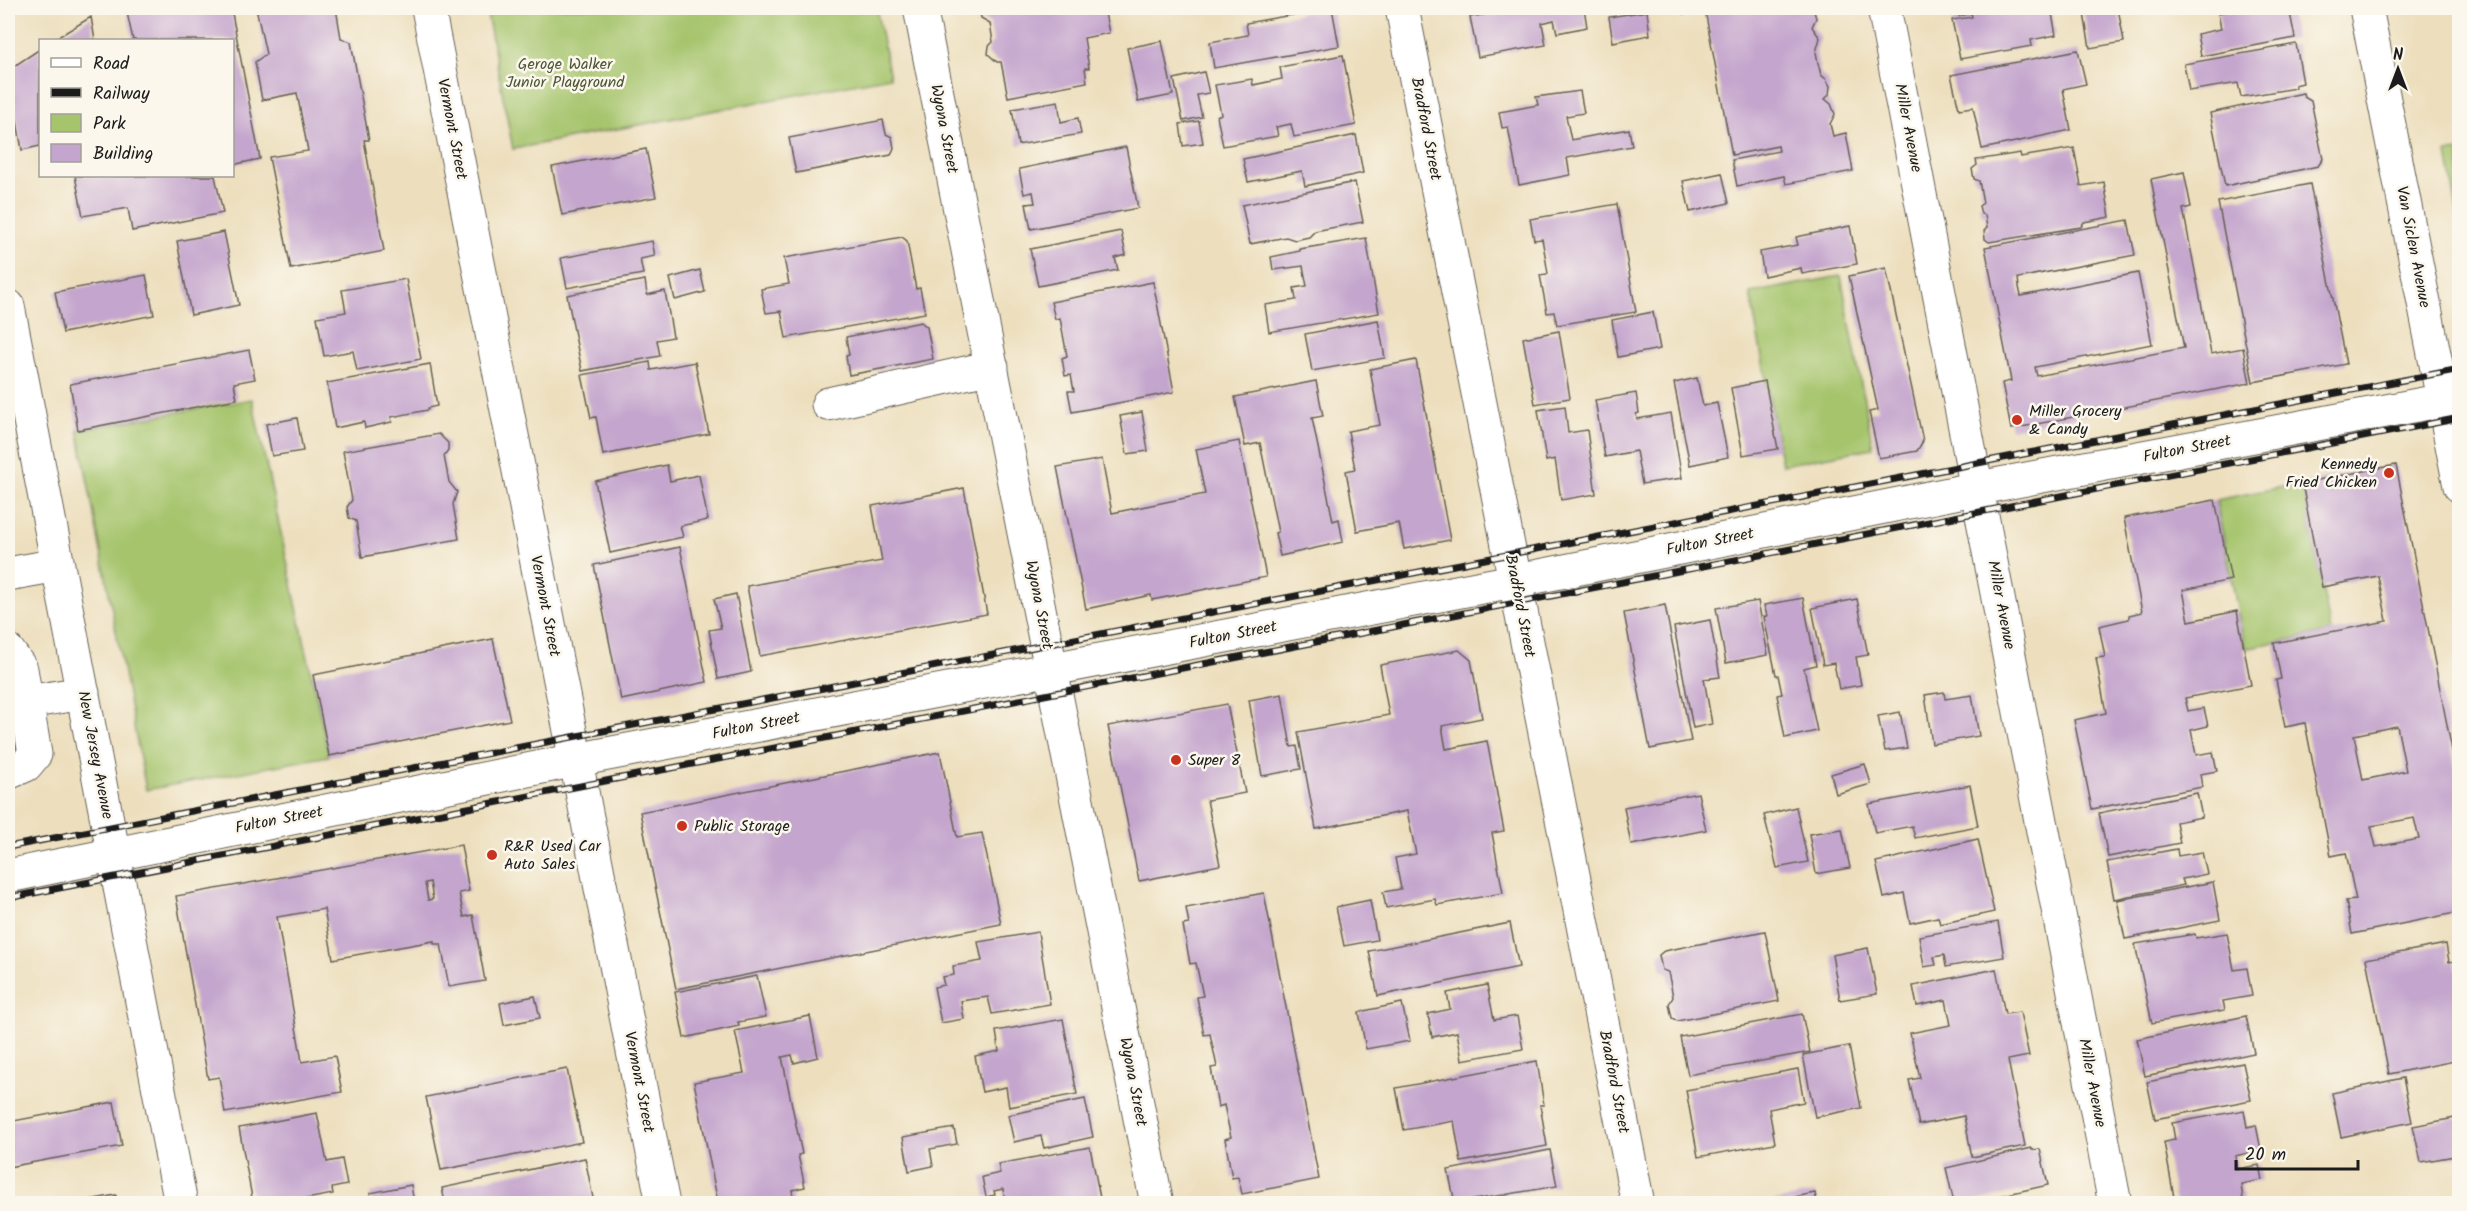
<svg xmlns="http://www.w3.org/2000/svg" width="2467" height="1211" font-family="Kalam,sans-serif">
  <rect width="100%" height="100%" fill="#fbf7ec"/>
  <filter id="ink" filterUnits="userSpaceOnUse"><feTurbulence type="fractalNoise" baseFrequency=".0167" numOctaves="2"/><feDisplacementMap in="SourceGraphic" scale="12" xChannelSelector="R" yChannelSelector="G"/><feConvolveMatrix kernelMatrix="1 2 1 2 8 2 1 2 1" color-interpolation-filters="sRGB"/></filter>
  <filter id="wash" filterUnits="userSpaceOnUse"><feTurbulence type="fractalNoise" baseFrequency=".008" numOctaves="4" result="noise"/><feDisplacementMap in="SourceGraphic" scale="24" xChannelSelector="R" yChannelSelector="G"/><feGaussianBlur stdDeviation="1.35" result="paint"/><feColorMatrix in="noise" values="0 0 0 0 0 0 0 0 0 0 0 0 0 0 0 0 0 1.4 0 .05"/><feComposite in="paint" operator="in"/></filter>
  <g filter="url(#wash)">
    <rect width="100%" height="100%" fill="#eddfbe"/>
    <path fill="#a5c46c" stroke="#607044" stroke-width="1.5" d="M486,8H876L890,77L513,149Z
      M2459,151H2460L2459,221L2447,153Z
      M1841,276L1873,448L1782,465L1750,293Z
      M252,399L329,756L146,790L78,430Z
      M2302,483L2331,632L2245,648L2216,500Z"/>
    <g id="blocks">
      <path fill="#c4a5cd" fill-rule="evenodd" d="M126,8H231L260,159L232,165V40H133Z
        M256,8H336L341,38L351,42L369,140H364L384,251L291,269L269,157L308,151L297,93L262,100L255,62L266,54Z
        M982,8H1104L1109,33L1084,38L1089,68H1085L1087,82L1008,97L1001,62H997L988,54L989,46L993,42L990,23L981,18L979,9Z
        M1332,8L1339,46L1214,68L1210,42L1248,35L1246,23Z
        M1525,8H1584L1587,27L1557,33L1554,20L1542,23L1546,45L1478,57L1470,17Z
        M1682,8H1813L1816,18L1812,27L1820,38L1816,52L1818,63L1821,75L1826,79L1830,86L1829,95L1825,99L1831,104L1835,114L1830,124L1833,136L1846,133L1853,171L1786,184L1784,176L1737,186L1732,160L1779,151L1778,146L1732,155L1705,10L1683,14Z
        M1957,8H2051L2056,35L2031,40L2032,46L1960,59L1952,20L1972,17L1971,13L1959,16Z
        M2083,8H2118L2124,42L2090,48Z
        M2248,8H2289L2295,38L2201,56L2197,34L2221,29L2218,13Z
        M1647,11L1650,35L1613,42L1609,17Z
        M91,17L95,40H53Z
        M1162,41L1173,95L1138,102L1127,48Z
        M2296,44L2303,83L2295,85L2296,88L2241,97L2238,83L2189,91L2184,64Z
        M40,49V146L22,150L8,70Z
        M2078,50L2086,84L2063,89L2071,130L1982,149L1973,107L1959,109L1951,75Z
        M1343,55L1356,125L1294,137L1291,124L1276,127L1278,136L1223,146L1217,116L1221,114L1215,85L1252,79L1253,85L1282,79L1280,67Z
        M1204,72L1209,93L1197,95L1202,117L1183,121L1174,79Z
        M1580,91L1584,113L1566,116L1571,140L1629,129L1632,146L1567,158L1570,175L1519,185L1508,127L1502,128L1499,112L1538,105L1536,97Z
        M2303,93L2304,97L2311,101L2323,159L2318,166L2225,186L2210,113Z
        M1058,101L1061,122L1078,118L1081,134L1018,145L1012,109Z
        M883,120L886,134L892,137L894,148L891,155L796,173L789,138Z
        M1199,121L1203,143L1183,146L1180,124Z
        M1356,135L1363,173L1305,186L1302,171L1248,182L1243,159Z
        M1126,147L1138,208L1031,229L1026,204L1035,203L1033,192L1024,194L1019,169Z
        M2074,148L2081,186L2104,182L2110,217L2084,222L2081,227L1989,242L1985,239L1984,231L1987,228L1985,215L1981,214L1979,206L1983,203L1979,181L1974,179L1972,169L1977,165L1976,160L2020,153L2021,157Z
        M646,149L656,197L562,215L552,167Z
        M2184,172L2191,207L2183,209L2211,354L2243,348L2250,383L2011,429L2002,383L2011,381L1985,247L2128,220L2135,255L2018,278L2019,287L2021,296L2138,273L2152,344L2035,367L2037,376L2184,348L2151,179Z
        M1722,173L1729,203L1690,212L1683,181Z
        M75,176H215L223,213L132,231L128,208L83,216Z
        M1355,182L1363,222L1315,231L1309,237L1295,240L1286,237L1250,244L1242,205Z
        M2310,184L2346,364L2253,382L2218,202Z
        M1617,204L1636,312L1557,325L1554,312L1547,313L1540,275L1548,274L1545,255L1542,239L1534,240L1530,219Z
        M1850,226L1857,264L1802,274L1801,268L1764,276L1760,252L1798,245L1796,237Z
        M1121,231L1126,255L1115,258L1118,270L1038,286L1030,249Z
        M224,232L239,305L191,315L177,241Z
        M902,237L907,241L916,289L920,288L925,313L786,338L781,311L766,313L761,289L789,284L784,258Z
        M1366,238L1379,313L1269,332L1265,305L1296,300L1294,288L1307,286L1303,266L1273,270L1271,257L1300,251V249Z
        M652,241L655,256L640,259L643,274L567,288L561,258Z
        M1886,268L1923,441L1917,451L1879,458L1869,412L1878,410L1849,276Z
        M700,270L705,292L675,300L670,278Z
        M146,275L154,315L63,333L55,292Z
        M406,279L421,359L357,371L353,351L324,356L317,317L346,312L342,290Z
        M645,280L647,295L665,291L673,337L657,340L660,356L582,371L567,295Z
        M1153,282L1174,392L1072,412L1068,391H1074L1071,375L1065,376L1062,358L1067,356L1060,318L1055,319L1051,302Z
        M1653,312L1660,349L1618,357L1612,320Z
        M1378,320L1385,358L1312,371L1305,334Z
        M921,322L927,327L933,359L849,375L846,356L849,355L846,337Z
        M1559,331L1570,398L1535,404L1523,338Z
        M249,350L255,379L234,383L237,399L78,430L70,384Z
        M1416,360L1450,540L1404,549L1399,523L1357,531L1346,471L1355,469L1348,431L1380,425L1370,369Z
        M650,362L651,370L695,362L709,434L603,455L596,417L591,418L582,375Z
        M430,364L437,406L428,408V410L391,417L392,422L365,428L364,422L335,428L327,383Z
        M1697,378L1703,406L1717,403L1728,457L1690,465L1674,383Z
        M1316,381L1323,416L1312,418L1333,521L1339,519L1343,542L1280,556L1275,533L1278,532L1260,443L1245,446L1235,397Z
        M1765,381L1778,449L1743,455L1731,388Z
        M1636,393L1639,413L1636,414L1637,419L1671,413L1682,478L1642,484L1636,451L1605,457L1595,400Z
        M1565,406L1568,433L1587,430L1596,494L1561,500L1555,459L1546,461L1538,410Z
        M1142,412L1148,451L1127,454L1120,416Z
        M297,418L303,451L272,456L266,424Z
        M439,434L448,443V450L444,456L449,482L457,492L453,504L459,539L362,557L356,521L349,518L347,507L352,500L343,451Z
        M1239,441L1266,577L1152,600L1151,595L1086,609L1057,467L1102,459L1112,513L1205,494L1196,449Z
        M667,465L670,481L699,475L708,520L680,526L683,537L610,553L595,481Z
        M2396,465L2460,791V912L2352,934L2346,901L2356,900L2346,853L2331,856L2305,723L2285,727L2276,680L2281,679L2274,643L2387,621L2378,576L2322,587L2302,483ZM2397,726L2406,771L2363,780L2354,735ZM2414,818L2419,839L2376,847L2371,826Z
        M964,488L987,614L760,656L747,586L882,561L872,506Z
        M2215,500L2231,580L2183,590L2189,621L2237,611L2251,685L2185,698L2188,711L2204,708L2208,726L2191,730L2196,755L2213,752L2217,771L2200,774L2202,787L2092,809L2074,720L2106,713L2096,658L2105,657L2099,626L2129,619V615L2142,612L2124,518Z
        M680,547L707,682L621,700L594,565Z
        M736,594L751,672L718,679L709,630L721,628L714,599Z
        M1803,598L1816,665L1804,668L1817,731L1785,738L1777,695L1782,694L1778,675H1776L1764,617L1767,616L1764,605Z
        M1857,599L1868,655L1856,657L1861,685L1839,689L1834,663L1823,665L1812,608Z
        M1758,601L1768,655L1726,663L1716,608Z
        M1665,605L1691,741L1650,749L1624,613Z
        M1710,620L1720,677L1704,679L1712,724L1693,728L1674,627Z
        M493,639L510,720L329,756L313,675Z
        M1459,650L1471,660L1482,718L1442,726L1446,749L1487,741L1504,831L1492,833L1503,893L1437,905L1435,899L1386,908L1383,892L1401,889L1395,858L1416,854L1407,811L1316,829L1298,732L1389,715L1380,665Z
        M1944,692L1945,699L1972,695L1979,736L1932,744L1925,695Z
        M1282,694L1291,747L1297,746L1301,769L1262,776L1249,700Z
        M1227,704L1245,793L1207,800L1220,865L1139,881L1108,726Z
        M8,708L19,760L8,762Z
        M1900,712L1907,748L1885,751L1878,716Z
        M940,752L957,837L982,833L1001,924L676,989L640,812Z
        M1865,764L1871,784L1836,794L1831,774Z
        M1970,785L1978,826L1915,838L1912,826L1875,833L1869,804Z
        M1698,793L1706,830L1631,845L1624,807Z
        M2197,793L2202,817L2176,822L2180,843L2108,857L2099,813Z
        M1796,807L1808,862L1777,868L1764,815Z
        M1842,829L1850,868L1816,874L1809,834Z
        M1978,839L1994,912L1940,924L1938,917L1910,923L1904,893L1884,898L1876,862Z
        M461,845L469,891L459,893L464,917L473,915L485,981L449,987L441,944H434V941L333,959L324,909L277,917L302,1062L335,1056L342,1092L225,1113L219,1077L208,1079L176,896ZM430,882L433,899L428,900L425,883Z
        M2177,849L2178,856L2202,852L2207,874L2182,879L2184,885L2114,899L2107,862Z
        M2213,882L2220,920L2125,939L2117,900Z
        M1264,893L1319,1179L1242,1194L1238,1177L1232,1178L1225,1139L1231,1137L1224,1105L1218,1107L1211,1068L1217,1067L1210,1034L1204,1035L1197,997L1203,996L1196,963L1190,964L1183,925L1189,924L1186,908Z
        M1370,900L1377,940L1344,946L1336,907Z
        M1998,922L2004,957L1946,967L1944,955L1934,957L1936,965L1924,967L1919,936Z
        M1510,923L1519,967L1378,996L1369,951Z
        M1765,931L1779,1001L1677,1021L1672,1018L1669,1004L1673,997L1671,986L1668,972L1662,970L1659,955L1664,951Z
        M1038,932L1050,1004L992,1014L988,997L961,1001L964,1019L941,1023L934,987L944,985L942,977L954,975L953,966L982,961L978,942Z
        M2227,933L2234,970L2247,968L2252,996L2223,1001L2225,1010L2152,1023L2135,944L2195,934L2196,938Z
        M2446,944L2449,962L2455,961L2460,985V1001H2457L2460,1015V1060L2389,1074L2366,959Z
        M1868,948L1877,994L1840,1000L1832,955Z
        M1996,969L2005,1014L2020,1012L2029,1056L2008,1060L2025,1146L1972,1157L1964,1116L1919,1125L1909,1080L1920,1078L1910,1033L1951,1025L1946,1000L1917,1006L1913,986Z
        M757,976L766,1017L738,1022L739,1026L684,1038L675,992Z
        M1487,985L1494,1020L1517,1016L1523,1049L1462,1060L1457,1032L1432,1037L1428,1014L1450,1009L1447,993Z
        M535,996L540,1018L504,1025L500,1003Z
        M1402,1003L1410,1041L1366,1049L1359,1012Z
        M1802,1014L1810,1052L1688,1075L1680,1037Z
        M810,1016L818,1057L794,1063L792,1055L782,1057L802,1154L798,1155L805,1187L792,1190L794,1203H718L694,1082L744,1073L735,1031Z
        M2246,1016L2254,1053L2145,1076L2137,1039Z
        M1063,1019L1077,1094L1009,1107L1006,1087L982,1092L975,1056L999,1051L996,1031Z
        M1849,1046L1861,1108L1815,1117L1803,1055Z
        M1537,1061L1544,1105H1540L1547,1146L1461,1162L1454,1121L1404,1130L1396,1088Z
        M2243,1063L2251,1100L2155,1119L2147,1082Z
        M567,1069L582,1142L441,1170L426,1097Z
        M1798,1069L1804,1102L1769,1109L1775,1143L1698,1157L1686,1090Z
        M2403,1078L2412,1122L2341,1137L2332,1093Z
        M1085,1099L1093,1137L1044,1148L1041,1136L1014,1142L1008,1115Z
        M114,1102L122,1146L8,1167V1122Z
        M2244,1110L2247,1127L2256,1125L2261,1150L2235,1156L2237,1169L2259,1165L2262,1180L2241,1184L2243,1199L2221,1203H2175L2164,1142L2175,1140L2172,1123Z
        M317,1113L327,1162L342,1159L347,1185L332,1188L333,1194L285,1203H253L239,1128Z
        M2460,1117V1155L2421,1162L2413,1126Z
        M954,1128L957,1144L930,1149L933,1166L909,1171L903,1137Z
        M1090,1147L1101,1203H1005L1003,1189L994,1191L995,1195L986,1197L982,1177L1000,1173L998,1164Z
        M2032,1148V1150L2040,1149L2048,1185L1969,1203H1954L1946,1168Z
        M1550,1150L1557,1186L1455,1203L1448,1170Z
        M585,1158L594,1203H445L442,1188Z
        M411,1185L414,1203H372L370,1193Z
        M1815,1193L1817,1203H1770V1202Z
        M116,1195L117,1203H78V1202Z"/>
    </g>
  </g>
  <g filter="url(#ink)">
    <use href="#blocks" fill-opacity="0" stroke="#656055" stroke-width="1.5"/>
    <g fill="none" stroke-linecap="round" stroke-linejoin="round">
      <path stroke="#c3b89e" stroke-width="33" stroke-dasharray="33 16" stroke-linecap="butt" d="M8,730L13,729"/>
      <defs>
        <path id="minor" d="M428,8L663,1204
          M920,8L1157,1204
          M1402,8L1638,1204
          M1884,8L2115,1204
          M2366,8L2460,486
          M8,306L181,1204
          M828,404L992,367
          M8,574L58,565
          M8,651L21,669L35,754L26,765L8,773
          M27,702L83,693
          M8,876L576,760L1550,574L1979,488L2460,397"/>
      </defs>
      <use href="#minor" stroke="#656055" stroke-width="35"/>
      <use href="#minor" stroke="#fff" stroke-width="33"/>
      <defs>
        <path id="rail" d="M8,847L2460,369
          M8,898L2460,418"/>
      </defs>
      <use href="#rail" stroke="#1c1c1c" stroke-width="7"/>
      <use href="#rail" stroke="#fbf7ec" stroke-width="4.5" stroke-dasharray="14" stroke-linecap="butt"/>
    </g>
  </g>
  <g fill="#c8321e" stroke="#fbf7ec" stroke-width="2">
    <circle cx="2017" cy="420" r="6"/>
    <circle cx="2389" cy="473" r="6"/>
    <circle cx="1176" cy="760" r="6"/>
    <circle cx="682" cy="826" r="6"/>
    <circle cx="492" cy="855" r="6"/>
  </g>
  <g text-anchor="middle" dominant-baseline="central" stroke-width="5" stroke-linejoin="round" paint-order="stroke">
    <g font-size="16" fill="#4c5738" stroke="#fbf7ec">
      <text x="565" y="64">Geroge Walker<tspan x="565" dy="18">Junior Playground</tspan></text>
    </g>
    <g font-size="16" fill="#1c1c1c" stroke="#fbf7ec">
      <text transform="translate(1908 128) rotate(79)">Miller Avenue</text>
      <text transform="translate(452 129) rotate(79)">Vermont Street</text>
      <text transform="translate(944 129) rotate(79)">Wyona Street</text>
      <text transform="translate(1426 129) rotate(79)">Bradford Street</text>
      <text transform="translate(2413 247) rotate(79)">Van Siclen Avenue</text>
      <text transform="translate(2187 449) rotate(-11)">Fulton Street</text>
      <text transform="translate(1710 542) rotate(-11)">Fulton Street</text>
      <text transform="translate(1039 605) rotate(79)">Wyona Street</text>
      <text transform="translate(2001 605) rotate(79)">Miller Avenue</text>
      <text transform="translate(545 606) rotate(79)">Vermont Street</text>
      <text transform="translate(1520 606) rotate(79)">Bradford Street</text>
      <text transform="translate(1233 635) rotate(-11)">Fulton Street</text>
      <text transform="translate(756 726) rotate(-11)">Fulton Street</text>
      <text transform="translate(95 755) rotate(79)">New Jersey Avenue</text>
      <text transform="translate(279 820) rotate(-11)">Fulton Street</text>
      <text transform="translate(639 1082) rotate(79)">Vermont Street</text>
      <text transform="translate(1133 1082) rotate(79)">Wyona Street</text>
      <text transform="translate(1614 1082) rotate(79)">Bradford Street</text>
      <text transform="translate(2092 1083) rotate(79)">Miller Avenue</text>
    </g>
    <g font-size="16" fill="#1c1c1c" stroke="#fbf7ec" text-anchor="start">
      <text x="2029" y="411">Miller Grocery<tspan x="2029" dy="18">&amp; Candy</tspan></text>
      <text x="2377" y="464" text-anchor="end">Kennedy<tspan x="2377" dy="18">Fried Chicken</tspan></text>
      <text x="1188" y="760">Super 8</text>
      <text x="694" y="826">Public Storage</text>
      <text x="504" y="846">R&amp;R Used Car<tspan x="504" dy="18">Auto Sales</tspan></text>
    </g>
  </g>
  <rect width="2467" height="1211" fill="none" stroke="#fbf7ec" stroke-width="30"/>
  <rect x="39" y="39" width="195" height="138" fill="#fbf7ec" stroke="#a29f99" stroke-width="1.5"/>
  <rect x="51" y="58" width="30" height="9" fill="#ffffff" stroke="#a29f99" stroke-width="1.5"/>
  <text x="93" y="69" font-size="18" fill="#1c1c1c">Road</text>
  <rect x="51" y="88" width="30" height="9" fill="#1c1c1c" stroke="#a29f99" stroke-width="1.5"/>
  <text x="93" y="99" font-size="18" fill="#1c1c1c">Railway</text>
  <rect x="51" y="114" width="30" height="18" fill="#a5c46c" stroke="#a29f99" stroke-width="1.5"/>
  <text x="93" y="129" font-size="18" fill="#1c1c1c">Park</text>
  <rect x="51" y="144" width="30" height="18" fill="#c4a5cd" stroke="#a29f99" stroke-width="1.5"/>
  <text x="93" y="159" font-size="18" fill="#1c1c1c">Building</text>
  <g transform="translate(2398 69)" stroke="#fbf7ec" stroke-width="4.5" paint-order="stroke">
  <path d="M0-4.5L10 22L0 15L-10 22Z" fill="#1c1c1c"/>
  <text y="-9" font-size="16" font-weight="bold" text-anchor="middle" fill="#1c1c1c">N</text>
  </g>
  <path d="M2236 1160v9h122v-9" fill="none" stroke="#1c1c1c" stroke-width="3"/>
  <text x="2245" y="1160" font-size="18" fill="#1c1c1c" stroke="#fbf7ec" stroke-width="4.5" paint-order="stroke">20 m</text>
</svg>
